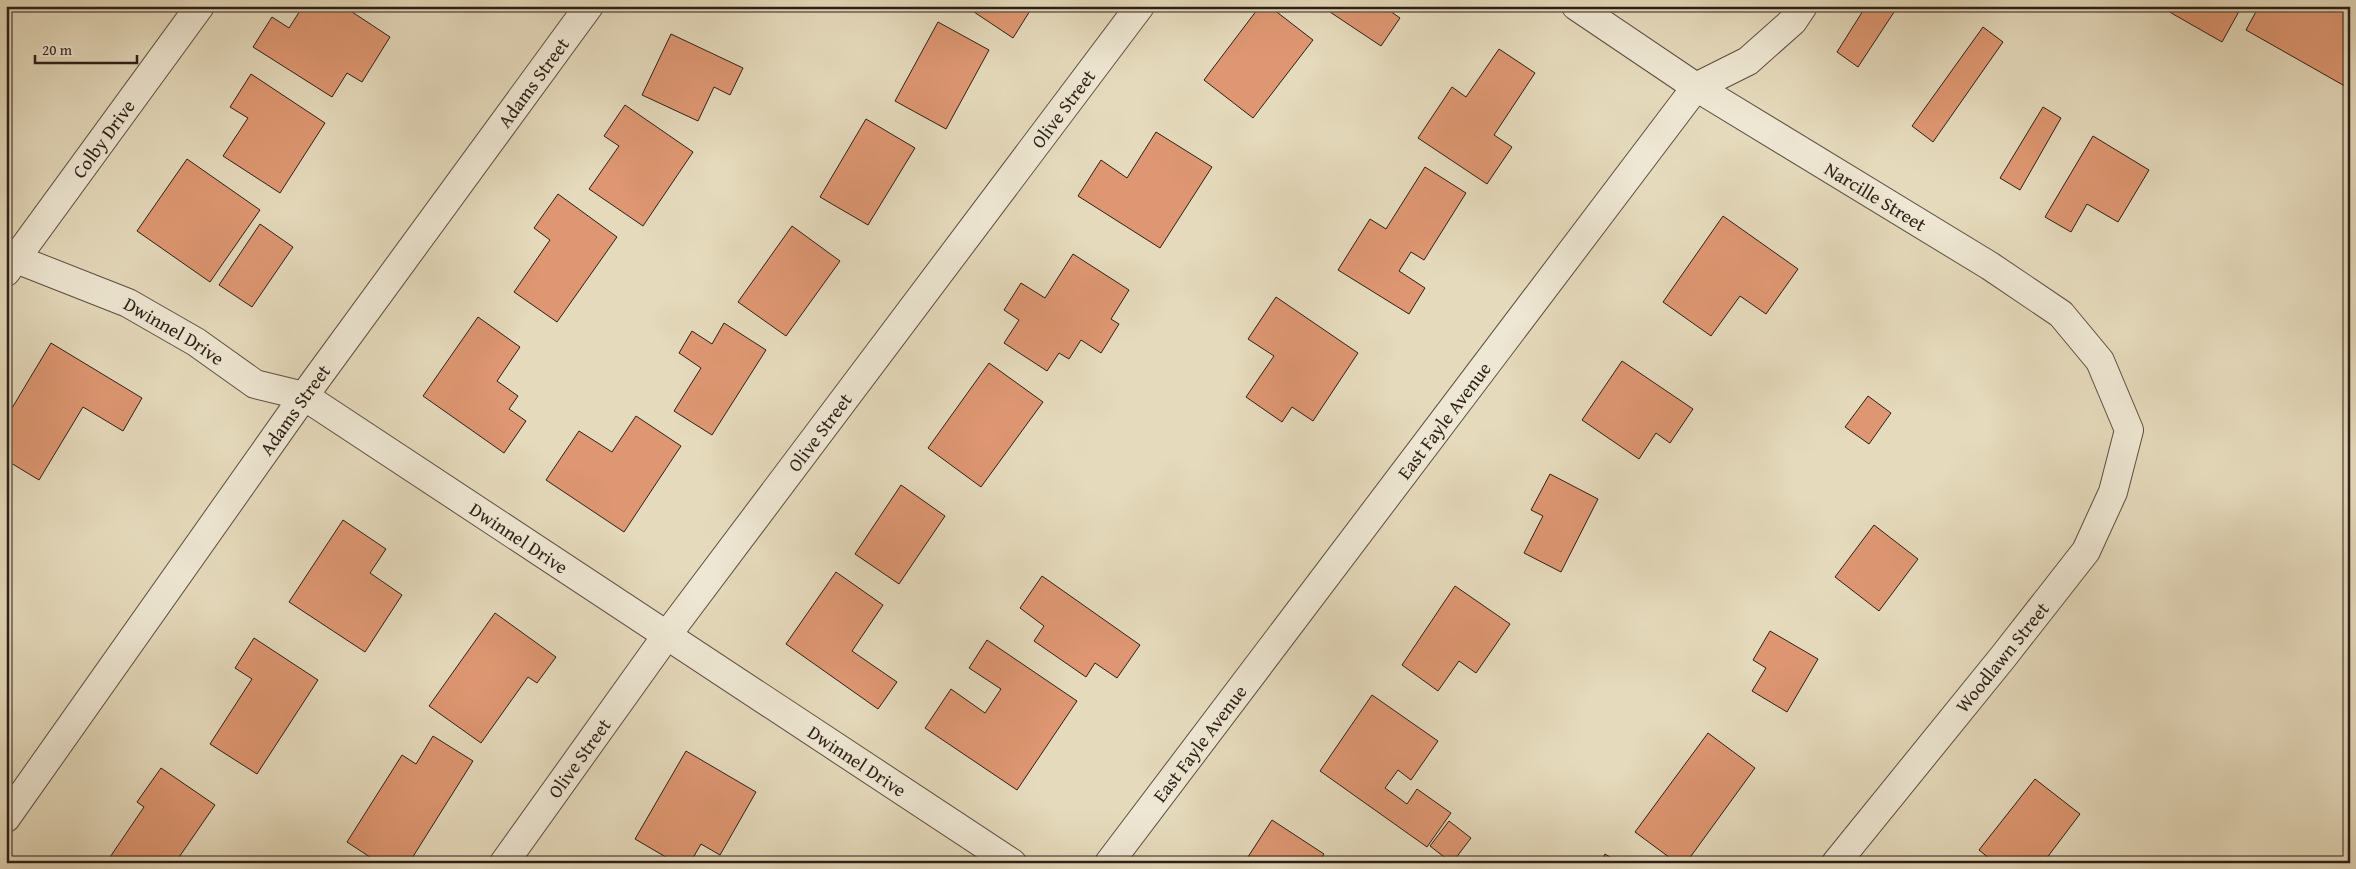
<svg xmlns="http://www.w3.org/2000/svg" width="2356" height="869" font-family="'Gentium Book Plus',serif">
  <rect width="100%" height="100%" fill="#e5dabc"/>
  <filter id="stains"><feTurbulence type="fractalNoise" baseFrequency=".004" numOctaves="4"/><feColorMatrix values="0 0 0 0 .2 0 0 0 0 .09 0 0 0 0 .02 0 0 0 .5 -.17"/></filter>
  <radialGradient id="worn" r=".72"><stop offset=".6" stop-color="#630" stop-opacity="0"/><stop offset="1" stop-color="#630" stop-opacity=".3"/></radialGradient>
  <path fill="#de9772" stroke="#2d1f17" d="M303,6H343L390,37L362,82L347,73L332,97L253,47L272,17L289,28Z
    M965,6H1033L1013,38Z
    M1260,6H1269L1313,40L1253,118L1204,80Z
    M1321,6H1383L1400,18L1381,46Z
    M1866,6H1898L1858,67L1837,52Z
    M2159,6H2242L2222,42Z
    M2259,6H2350V89L2246,30Z
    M938,22L989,50L946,129L895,101Z
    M1983,27L2003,42L1933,142L1912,126Z
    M671,34L743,68L730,95L714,87L698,121L642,95Z
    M1499,49L1535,73L1494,135L1512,147L1487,184L1418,138L1452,87L1466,97Z
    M251,74L325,123L280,193L223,156L248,118L230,107Z
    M625,105L693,152L643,226L589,189L619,146L604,136Z
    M2043,107L2061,118L2020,190L2000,178Z
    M866,119L915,148L868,225L820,197Z
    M1156,132L1212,167L1160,248L1078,196L1101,160L1127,178Z
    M2093,136L2149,170L2118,222L2087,204L2071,232L2045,217Z
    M187,159L260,210L210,282L137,231Z
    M1425,167L1466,193L1424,260L1411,252L1399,271L1425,288L1409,314L1338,270L1370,219L1386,229Z
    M558,194L617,237L557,322L514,292L550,240L534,228Z
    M1723,216L1798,269L1766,314L1740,296L1711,336L1663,302Z
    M260,224L293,247L252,307L219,285Z
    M792,226L840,261L786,336L738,302Z
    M1073,254L1129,290L1111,319L1119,324L1101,353L1081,340L1069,359L1059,353L1047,371L1004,343L1019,320L1004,310L1021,283L1045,298Z
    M1276,297L1358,353L1313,421L1292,407L1282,422L1246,397L1274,356L1248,339Z
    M478,317L520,347L497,381L518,396L509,409L526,421L504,453L423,396Z
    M724,323L766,350L712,435L674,411L701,368L679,353L692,331L712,344Z
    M51,343L142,398L123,431L83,407L39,480L6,460V418Z
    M1622,361L1693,409L1670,443L1656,433L1639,459L1582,420Z
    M989,363L1043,402L981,487L928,448Z
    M1868,396L1891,413L1869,444L1845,427Z
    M636,416L681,446L624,532L546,480L579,431L612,452Z
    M1550,474L1598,499L1561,572L1524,553L1543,516L1531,510Z
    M901,485L945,516L899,584L855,554Z
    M343,520L386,549L370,573L402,595L365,652L289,602Z
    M1874,525L1918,559L1879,611L1835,577Z
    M836,572L883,605L852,651L897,682L878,709L786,644Z
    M1042,576L1140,645L1117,678L1095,663L1086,677L1034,641L1044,626L1020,608Z
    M1455,586L1510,624L1476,673L1459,661L1438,691L1402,665Z
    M495,613L556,657L537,683L528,677L481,743L429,706Z
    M1770,631L1818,659L1787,712L1752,691L1766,668L1753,660Z
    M254,638L318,680L257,774L210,744L252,679L235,668Z
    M987,640L1077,701L1017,790L925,728L951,689L985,713L1001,689L969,668Z
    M1372,695L1438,741L1411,780L1398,770L1385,788L1407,804L1417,789L1451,813L1427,847L1320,771Z
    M1708,733L1755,768L1686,863H1677L1635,832Z
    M433,736L473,761L409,863H379L347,842L402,755L416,764Z
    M686,751L756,792L720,855L701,844L690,863H676L635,839Z
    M161,768L215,805L175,863H106L144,807L137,802Z
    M2035,779L2080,814L2043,863H1995L1979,850Z
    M1272,820L1324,854L1318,863H1244Z
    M1449,821L1471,838L1452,863L1430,846Z
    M1605,854L1620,863H1600Z"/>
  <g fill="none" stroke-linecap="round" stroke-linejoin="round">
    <defs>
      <g id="street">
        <path id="s1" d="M1576,6L1696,87L1990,266L2061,314L2100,361L2129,430L2113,492L2086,551L2003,657L1836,863"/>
        <path id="s2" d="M6,255L128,303L196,342L255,384L304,396L1012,863"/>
        <path id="s3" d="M6,272L200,6"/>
        <path id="s4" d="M6,818L304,396L589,6"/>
        <path id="s5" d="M504,863L667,635L1140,6"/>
        <path id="s6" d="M1109,863L1696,87L1748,61L1793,21L1803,6"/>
      </g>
    </defs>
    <use href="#street" stroke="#5b4e40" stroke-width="30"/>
    <use href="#street" stroke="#eee7d3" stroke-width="28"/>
  </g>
  <g text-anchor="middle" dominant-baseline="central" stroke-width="4" stroke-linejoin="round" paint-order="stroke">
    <g font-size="19" fill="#2d1f17" stroke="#eee7d3">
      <text stroke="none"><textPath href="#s4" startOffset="905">Adams Street</textPath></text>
      <text stroke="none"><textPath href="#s5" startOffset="939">Olive Street</textPath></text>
      <text stroke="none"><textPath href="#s3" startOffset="165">Colby Drive</textPath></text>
      <text stroke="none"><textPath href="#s1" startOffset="355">Narcille Street</textPath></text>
      <text stroke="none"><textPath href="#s2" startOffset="185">Dwinnel Drive</textPath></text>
      <text stroke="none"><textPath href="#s4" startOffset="500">Adams Street</textPath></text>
      <text stroke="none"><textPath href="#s6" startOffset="555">East Fayle Avenue</textPath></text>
      <text stroke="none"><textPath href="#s5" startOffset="534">Olive Street</textPath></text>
      <text stroke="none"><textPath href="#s2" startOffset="590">Dwinnel Drive</textPath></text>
      <text transform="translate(2002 657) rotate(-51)">Woodlawn Street</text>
      <text stroke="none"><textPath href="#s6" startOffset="150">East Fayle Avenue</textPath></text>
      <text stroke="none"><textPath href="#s5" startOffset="129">Olive Street</textPath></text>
      <text stroke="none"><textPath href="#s2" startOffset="995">Dwinnel Drive</textPath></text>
    </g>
  </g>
  <rect width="2356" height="869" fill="none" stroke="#e5dabc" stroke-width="25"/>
  <rect x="8" y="8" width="2341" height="854" fill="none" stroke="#2d1f17" stroke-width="2.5"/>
  <rect x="12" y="12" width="2331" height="844" fill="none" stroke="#2d1f17"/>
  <path d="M35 55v8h102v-8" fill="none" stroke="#2d1f17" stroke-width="2.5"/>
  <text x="42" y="55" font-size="15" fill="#2d1f17" stroke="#eee7d3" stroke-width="4" paint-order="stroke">20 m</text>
  <rect width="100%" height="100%" filter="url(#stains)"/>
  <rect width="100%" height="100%" fill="url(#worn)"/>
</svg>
